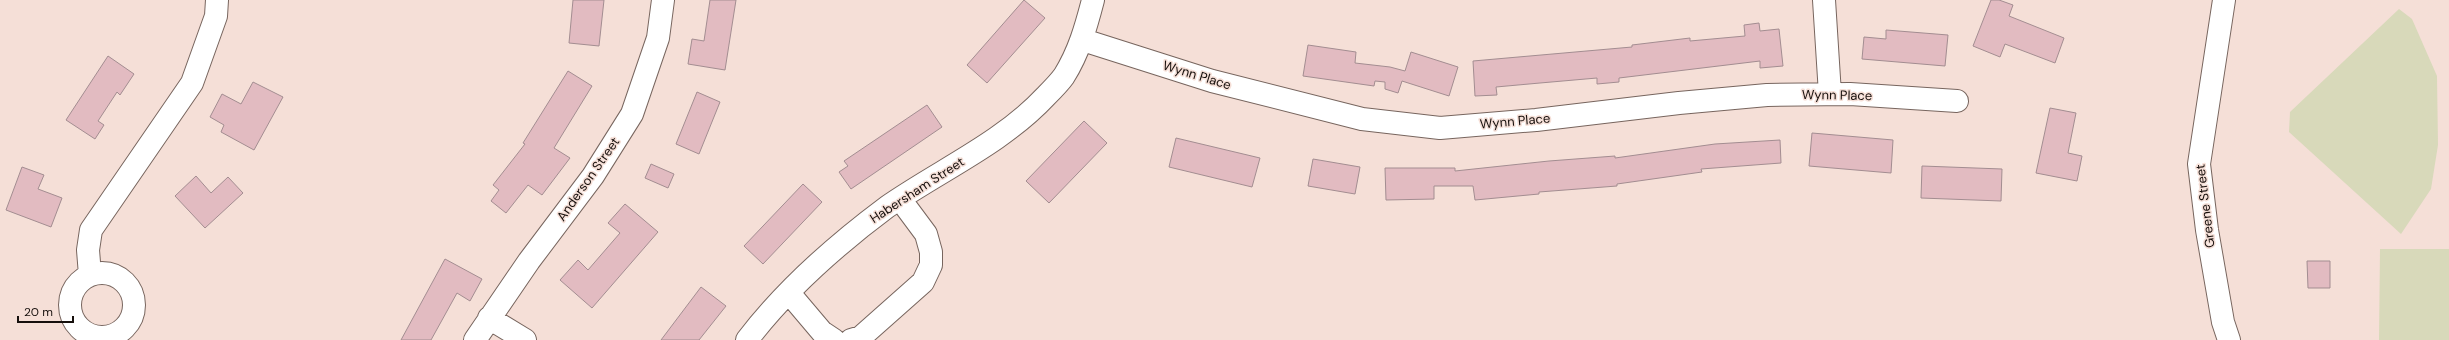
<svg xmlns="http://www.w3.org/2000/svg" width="2449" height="340" font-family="'DM Sans',sans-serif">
  <rect width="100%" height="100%" fill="#f5dfd7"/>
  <path fill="#d8d9ba" d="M2399,9L2412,19L2437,76L2438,145L2431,189L2401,234L2289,132L2290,112Z
    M2380,249H2449V340H2379Z"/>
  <path fill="#e2bbc1" stroke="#a38d91" d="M573,0H604L599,46L569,43Z
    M710,0H736L725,70L688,64L692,39L704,41Z
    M1024,0L1045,18L987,83L967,65Z
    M1991,0H1999L2013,5L2009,16L2064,38L2055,63L2005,44L2000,57L1973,46Z
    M1759,23L1760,31L1779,29L1783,66L1760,68V61L1619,78V82L1597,84V78L1540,83L1496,87L1497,95L1475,96L1473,61L1632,47V45L1690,38V41L1745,36L1744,25Z
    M1886,30L1948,35L1945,66L1862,59L1864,37L1886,39Z
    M1308,45L1356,52L1355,63L1390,67L1405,71L1411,52L1458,67L1449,96L1402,81L1398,93L1385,89V82L1375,81L1374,86L1303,76Z
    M108,56L134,74L120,95L117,92L98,121L104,125L95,139L66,120Z
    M568,71L592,86L554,148L570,158L542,195L528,185L506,213L491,201L499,190L493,185L525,144L523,143Z
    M253,82L283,97L254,150L221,132L224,125L210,117L222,94L241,104Z
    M697,92L720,102L699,154L676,144Z
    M927,105L942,127L851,189L839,172L848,166L844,161Z
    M2050,108L2076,113L2068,153L2082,156L2077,181L2036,173Z
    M1084,121L1107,143L1049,203L1026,181Z
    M1812,133L1893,140L1891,173L1809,166Z
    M1176,138L1260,158L1252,187L1169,167Z
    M1780,140L1781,163L1701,169L1702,172L1617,184V186L1539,192V194L1475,200L1473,186H1434V199L1386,200L1385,168H1455V171L1549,161L1615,156V158L1715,144Z
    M1313,159L1360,167L1355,194L1308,186Z
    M651,164L674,174L668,188L645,178Z
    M1922,166L2002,169L2001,201L1921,198Z
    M22,167L44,175L38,189L62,198L51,227L6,210Z
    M196,176L211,193L228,177L243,193L205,228L175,196Z
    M803,184L822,202L763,264L744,246Z
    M625,204L658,232L592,308L560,280L578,260L588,270L620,233L608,223Z
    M445,259L482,279L470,301L457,293L431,340H401Z
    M2307,261H2330V288H2308Z
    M701,287L726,306L699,340H661Z"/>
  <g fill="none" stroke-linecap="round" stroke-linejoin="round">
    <defs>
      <path id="minor" d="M1824,0L1830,94
        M2224,0L2199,164L2207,230L2223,322L2229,340
        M1083,40L1212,81L1362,119L1440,128L1536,120L1679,103L1767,95L1850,94L1957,101
        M70 305a32 32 0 1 1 64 0a32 32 0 1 1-64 0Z
        M90,275L88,250L91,230L192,83L216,16L217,0
        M789,293L822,332L834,340
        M489,318L525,340
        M475,340L529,261L593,176L632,114L658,38L663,0
        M747,340C786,289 836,245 887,207C940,170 1001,144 1046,96C1052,90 1059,83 1064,76C1079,52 1086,27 1093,0
        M851,340L861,337L923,282L931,265V252L926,234L900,199"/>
    </defs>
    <use href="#minor" stroke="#77655e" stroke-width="24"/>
    <use href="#minor" stroke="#fff" stroke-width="22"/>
  </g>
  <g text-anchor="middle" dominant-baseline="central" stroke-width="3" stroke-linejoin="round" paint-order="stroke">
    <g font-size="13" fill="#160f0c" stroke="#f5dfd7">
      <text transform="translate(1197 75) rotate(17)">Wynn Place</text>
      <text transform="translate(1837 95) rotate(1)">Wynn Place</text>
      <text transform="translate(1515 121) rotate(-5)">Wynn Place</text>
      <text transform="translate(588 179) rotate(-55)">Anderson Street</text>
      <text transform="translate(917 190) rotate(-33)">Habersham Street</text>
      <text transform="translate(2205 206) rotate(-97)">Greene Street</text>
    </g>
  </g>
  <path d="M18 316v6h55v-6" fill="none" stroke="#160f0c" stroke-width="2"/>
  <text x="24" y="316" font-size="12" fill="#160f0c" stroke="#f5dfd7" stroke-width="3" paint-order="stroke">20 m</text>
</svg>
